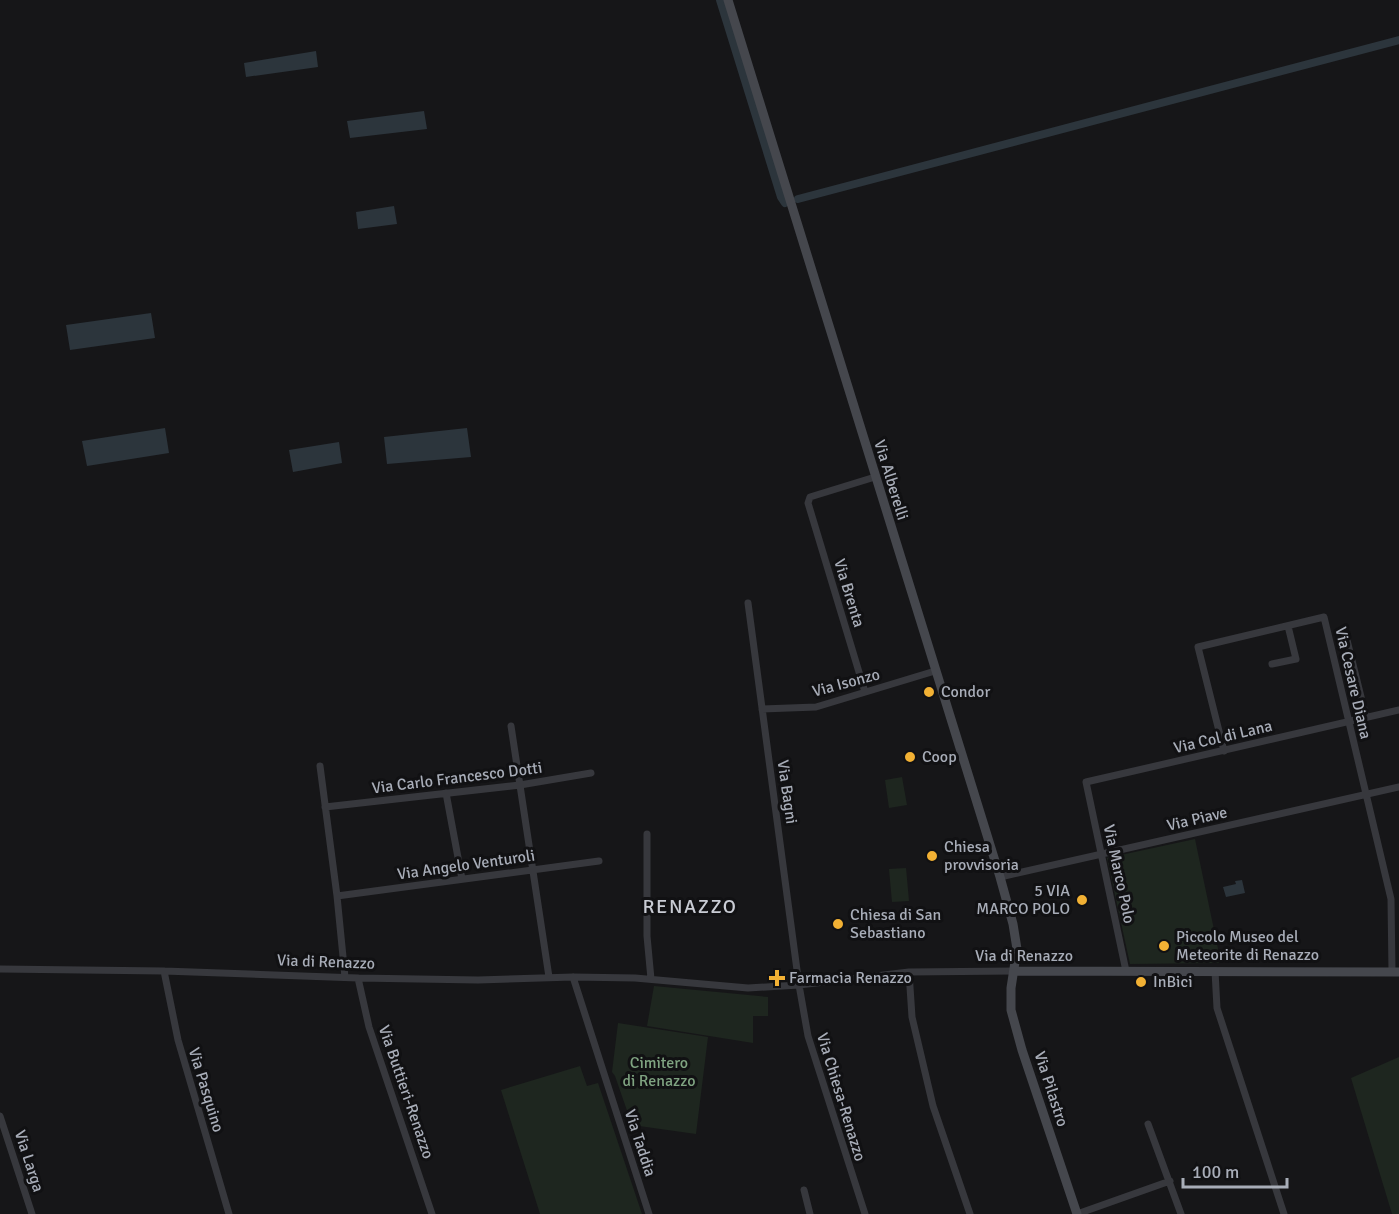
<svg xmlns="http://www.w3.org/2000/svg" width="1399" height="1214" font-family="Signika,sans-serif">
  <rect width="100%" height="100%" fill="#161618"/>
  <path fill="#1e261f" d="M902,777L907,805L889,808L885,780Z
    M1195,839L1221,963L1130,964L1107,858Z
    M906,868L909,901L892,902L889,869Z
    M654,986L768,997V1016H753V1043L647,1026Z
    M618,1023L708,1037L696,1134L632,1125L615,1076L612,1072Z
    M1399,1057V1214H1392L1351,1078Z
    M580,1066L587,1086L598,1083L642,1214H540L501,1090Z"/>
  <path fill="#2c353c" d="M316,51L318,67L246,77L244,63Z
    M424,111L427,129L350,138L347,121Z
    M394,206L397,224L358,229L356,212Z
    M151,313L155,338L70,350L66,325Z
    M165,428L169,453L87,466L82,441Z
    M467,428L471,457L387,464L384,437Z
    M339,442L342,463L293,472L289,450Z
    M1242,880L1245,893L1226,897L1223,887L1236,884L1235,881Z"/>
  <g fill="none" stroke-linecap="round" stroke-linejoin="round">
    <path stroke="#2c353c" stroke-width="8" d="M720,0L781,197L785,203
      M798,199L1399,40"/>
    <path stroke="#37383d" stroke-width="7" d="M748,603L799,985L808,1036L865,1214
      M1346,636L1366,717
      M1272,664L1296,659L1288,626
      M865,692L808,503L810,497L875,477
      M762,709L816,707L935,671
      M511,726L549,977
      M1224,751L1198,647L1324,617L1391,899L1392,972
      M320,766L337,896L345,977
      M446,793L462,879
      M325,807L520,785L591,773
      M647,834V936L651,979
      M1000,877L1399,787
      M337,896L599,861
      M0,969L164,971L358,978L478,980L573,977L635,978L748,988L799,985L909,972L1014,971
      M164,971L178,1040L229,1214
      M1126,971L1086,782L1399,710
      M1215,971L1217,1008L1284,1214
      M909,972L912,1017L933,1106L970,1214
      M573,977L649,1214
      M358,978L369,1027L432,1214
      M0,1116L32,1214
      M1148,1124L1181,1214
      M804,1190L810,1214
      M1077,1214L1170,1181"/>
    <path stroke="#45474d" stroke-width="9" d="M728,0L1000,877L1013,924L1017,949L1011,988V1010L1022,1050L1077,1214
      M1014,971L1399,972"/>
  </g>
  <g fill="#f2b134" stroke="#111113" stroke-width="2">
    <circle cx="929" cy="692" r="6"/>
    <circle cx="910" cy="757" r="6"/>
    <circle cx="932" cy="856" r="6"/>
    <circle cx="1082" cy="900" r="6"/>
    <circle cx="838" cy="924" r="6"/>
    <circle cx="1164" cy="946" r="6"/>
    <path d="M774 969h6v6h6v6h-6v6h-6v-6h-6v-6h6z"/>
    <circle cx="1141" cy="982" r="6"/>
  </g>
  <g text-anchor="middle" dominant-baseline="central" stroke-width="6" stroke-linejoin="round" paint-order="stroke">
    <g font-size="16" fill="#a8adb8" stroke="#111113">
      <text transform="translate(891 480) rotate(73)">Via Alberelli</text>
      <text transform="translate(849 593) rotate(73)">Via Brenta</text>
      <text transform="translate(846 683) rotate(-15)">Via Isonzo</text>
      <text transform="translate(1353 683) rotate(77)">Via Cesare Diana</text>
      <text transform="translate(1223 737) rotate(-13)">Via Col di Lana</text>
      <text transform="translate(457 778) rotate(-7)">Via Carlo Francesco Dotti</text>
      <text transform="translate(787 792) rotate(82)">Via Bagni</text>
      <text transform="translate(1197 819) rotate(-13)">Via Piave</text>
      <text transform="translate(466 865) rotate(-8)">Via Angelo Venturoli</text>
      <text transform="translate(1119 874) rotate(78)">Via Marco Polo</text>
      <text x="1024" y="956">Via di Renazzo</text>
      <text transform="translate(326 962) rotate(2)">Via di Renazzo</text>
      <text transform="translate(1051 1089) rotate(72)">Via Pilastro</text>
      <text transform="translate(206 1090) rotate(73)">Via Pasquino</text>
      <text transform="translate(406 1092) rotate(71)">Via Buttieri-Renazzo</text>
      <text transform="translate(841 1097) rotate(73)">Via Chiesa-Renazzo</text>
      <text transform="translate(640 1143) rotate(72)">Via Taddia</text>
      <text transform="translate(29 1161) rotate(72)">Via Larga</text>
    </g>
    <g font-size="16" fill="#a8adb8" stroke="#111113" text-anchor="start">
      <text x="941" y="692">Condor</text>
      <text x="922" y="757">Coop</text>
      <text x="944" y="847">Chiesa<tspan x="944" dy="18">provvisoria</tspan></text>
      <text x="1070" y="891" text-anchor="end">5 VIA<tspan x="1070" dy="18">MARCO POLO</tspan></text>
      <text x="850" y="915">Chiesa di San<tspan x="850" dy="18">Sebastiano</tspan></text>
      <text x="1176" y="937">Piccolo Museo del<tspan x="1176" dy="18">Meteorite di Renazzo</tspan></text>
      <text x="789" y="978">Farmacia Renazzo</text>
      <text x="1153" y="982">InBici</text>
    </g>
    <g font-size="16" fill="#7fa381" stroke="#111113">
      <text x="659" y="1063">Cimitero<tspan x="659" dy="18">di Renazzo</tspan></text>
    </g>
    <g font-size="20" letter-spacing="1.5" fill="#c9ccd4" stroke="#111113">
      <text x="690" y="906">RENAZZO</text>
    </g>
  </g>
  <path d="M1183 1178v9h104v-9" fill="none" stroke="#a8adb8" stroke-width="3"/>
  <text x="1192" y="1178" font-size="18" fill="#a8adb8" stroke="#111113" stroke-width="4.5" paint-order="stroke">100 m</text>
</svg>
